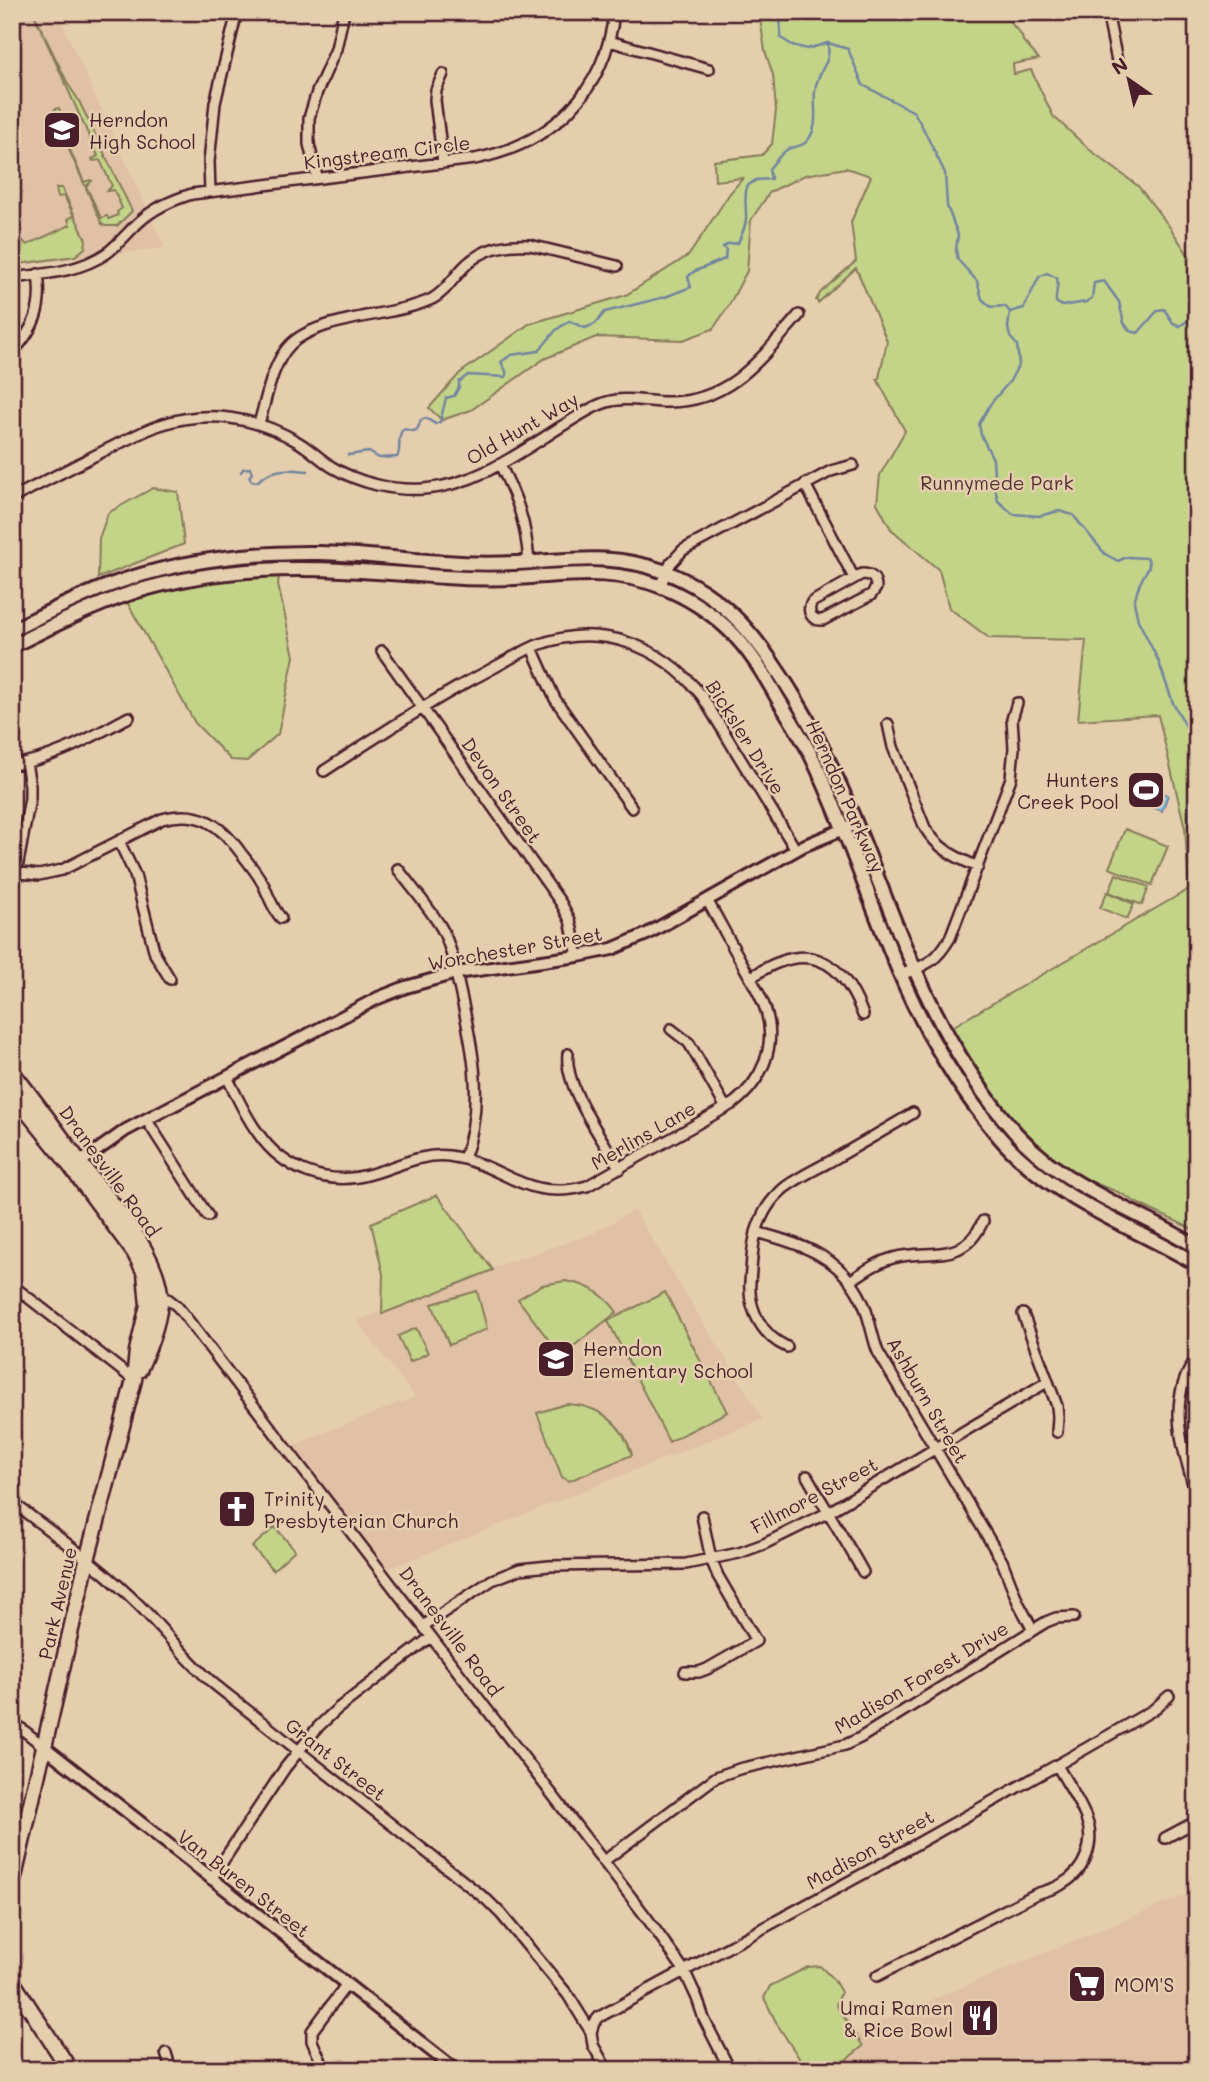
<svg xmlns="http://www.w3.org/2000/svg" width="1209" height="2082" font-family="Mali,sans-serif">
  <rect width="100%" height="100%" fill="#e5ceae"/>
  <filter id="ink" filterUnits="userSpaceOnUse"><feTurbulence type="fractalNoise" baseFrequency=".0143" numOctaves="2"/><feDisplacementMap in="SourceGraphic" scale="14" xChannelSelector="R" yChannelSelector="G"/><feConvolveMatrix kernelMatrix="1 2 1 2 8 2 1 2 1" color-interpolation-filters="sRGB"/></filter>
  <g filter="url(#ink)">
    <path fill="#e1c1a5" d="M12,12H57L165,248L12,266Z
      M634,1210L763,1419L388,1569L293,1445L415,1397L357,1321L494,1267L589,1235Z
      M1197,1890V2070H833L837,2053L864,2028Z"/>
    <path fill="#c3d489" stroke="#867a5a" stroke-width="2" d="M33,12L68,84L79,101L132,211L117,226H105L102,224L62,134H59L51,116L55,109L59,108L60,112L55,116L69,144L75,145V147L70,150L84,182L90,180L92,181L86,186L101,218L107,216L109,219L118,215L117,212L122,208L114,190L107,191L112,186L100,160L93,161L92,159L98,156Z
      M759,12H1002L1022,36L1023,41L1039,59L1013,64L1014,74L1031,70L1053,116L1090,150L1138,186L1169,226L1197,268V335L1192,340C1197,354 1199,366 1193,380L1197,384V1232C1178,1221 1158,1214 1139,1204C1132,1201 1127,1196 1120,1193C1112,1189 1103,1187 1095,1183C1027,1151 989,1089 952,1027L1189,889L1185,828L1158,715L1078,720L1086,640L989,638L949,608L939,570L891,529L877,503L880,475L905,431L877,379L879,378L887,341L856,268L818,303L816,300L821,292L856,261L851,222L871,176L846,168L805,175L770,192L751,220L747,271L728,307L713,329L683,340L596,337L544,359L471,410L442,420L429,408L460,373L529,324L626,295L689,255L730,193L743,178L715,181L714,161L762,155L772,144L776,110L773,75L765,51Z
      M56,188H62L86,240L85,248L75,256L12,265V249L22,247L21,239L27,245L70,225L68,219L74,216L64,196L58,197Z
      M153,488L178,492L184,544L98,578L99,539L108,513Z
      M279,574L278,585L294,656L278,734L247,761L231,760L195,723L127,602C177,585 227,579 279,574Z
      M1125,829L1168,846L1152,885L1109,868Z
      M1116,874L1149,887L1142,905L1109,892Z
      M1107,892L1134,904L1127,919L1100,908Z
      M437,1195L493,1270L382,1314L383,1274L371,1223Z
      M565,1281C587,1284 604,1293 617,1312L566,1352L557,1351L518,1299L542,1285Z
      M477,1291L487,1329L449,1345L432,1304Z
      M665,1292L727,1412L669,1442L608,1321Z
      M416,1328L428,1353L410,1362L398,1336Z
      M566,1404C599,1405 623,1423 632,1455L569,1481L562,1477L537,1413Z
      M275,1527L295,1550L273,1570L252,1547Z
      M820,1966L834,1980L841,1992L836,2005L863,2046L846,2060L842,2070H800L799,2058L777,2024L764,1998L770,1986L808,1967Z"/>
    <path fill="#8cc7ec" stroke="#72849f" stroke-width="2" d="M1141,774L1150,778L1147,786L1168,795L1162,811L1132,799Z"/>
    <g fill="none" stroke-linecap="round" stroke-linejoin="round">
      <path stroke="#72849f" stroke-width="2.5" d="M780,12L781,38L792,45L807,49L828,43L848,49L863,85L914,112L923,128L945,173L947,206L958,235L956,250L958,260L977,281L982,299L991,307L1005,306L1010,312L1008,328L1010,337L1017,345L1019,364L1010,381L991,403L979,424L981,435L993,459L995,488L998,501L1013,514L1039,516L1059,511L1073,515L1105,554L1118,561L1127,557L1148,558L1149,566L1139,585L1134,602L1138,620L1158,660L1173,703L1197,746
        M1010,312L1024,308L1039,277L1047,273L1057,278C1059,287 1055,293 1056,302L1062,306L1086,302L1092,298L1094,283L1104,281L1119,302L1124,323L1130,331L1138,333L1158,310L1164,309L1173,323L1180,326L1193,317L1197,319
        M348,455L369,452L379,458L397,457C402,449 396,438 403,429L413,431L417,430L421,420L426,418L435,424L440,422L446,398L454,396L459,387V382L468,375L506,377V371L501,362L511,355L539,351L556,330L569,321L585,328L595,324L605,312L665,297L691,287L688,277L693,272L725,259L726,250L723,247L728,244L738,243C742,234 747,224 746,215C746,204 744,197 747,186L756,180L771,179L769,169C774,163 781,153 788,149C795,146 802,147 807,141C823,123 809,100 818,79C824,62 830,64 828,44
        M241,472L243,469L250,468L252,473L249,477L252,481L257,482C272,467 289,469 308,471
        M1197,782L1190,797L1189,811V850L1197,867"/>
      <defs>
        <path id="minor" d="M1107,12L1118,66
          M609,41L709,69
          M1197,136L1195,157L1197,166
          M443,163L435,100L436,90L443,74
          M317,178L309,144V118L317,92L336,49L344,12
          M210,192L209,162L215,103L237,12
          M12,278C45,274 79,272 107,253C119,244 128,232 139,222C154,208 172,200 192,194L475,159C551,144 606,92 614,12
          M12,353C35,328 43,308 38,274
          M259,424C266,400 272,363 290,345C317,316 395,317 432,299C445,292 452,280 462,269C480,249 504,243 530,245L617,266
          M500,465C518,499 526,524 529,562
          M805,484L854,578
          M12,498C42,483 72,467 102,452C121,443 140,432 160,425C206,409 256,417 298,442C310,449 320,459 332,467C359,483 392,491 424,489C477,485 519,453 562,426C576,418 589,408 604,403C625,396 645,402 667,402C730,403 761,358 799,315
          M862,574C871,574 876,578 876,588L871,595L823,620C812,621 806,612 812,602Z
          M660,586L671,563L683,550L831,471L853,465
          M532,648L555,699L632,808
          M382,651L561,903L570,920L578,956
          M888,724L893,747L925,828C938,849 955,857 978,867
          M12,765C55,759 91,737 129,717
          M324,771C372,740 419,708 469,681C491,670 513,656 535,646C599,621 660,644 702,696L796,850
          M119,841L135,875L155,954L170,979
          M398,869C412,888 430,908 442,929C452,948 455,970 460,991C473,1048 485,1103 464,1159
          M12,872L39,875L62,870L162,819C199,809 220,824 241,853C249,863 257,873 263,884C269,896 272,908 281,918
          M12,896L30,798V785L26,763
          M901,975C927,964 935,963 950,938L1011,778L1014,748L1012,719L1017,703
          M750,978C760,972 769,965 780,962C825,945 849,978 863,1015
          M671,1029L689,1043L726,1108
          M568,1054C564,1087 603,1140 620,1169
          M227,1077C237,1096 245,1116 258,1133C283,1170 328,1187 371,1174C397,1167 420,1153 449,1156C503,1163 524,1203 587,1186L734,1103C762,1081 777,1047 766,1011C761,994 750,978 742,963C730,942 719,921 707,900
          M146,1119L208,1216
          M756,1232C802,1244 844,1257 864,1305C870,1320 872,1336 878,1352L1002,1561L1018,1602L1033,1630
          M850,1281C864,1272 877,1262 893,1258C930,1248 963,1266 983,1221
          M12,1285L134,1380
          M157,1301L168,1299L177,1306L185,1316L647,1918L684,1970L697,1998L704,2019L729,2068
          M1023,1314L1057,1406L1058,1417L1057,1432
          M787,1347C762,1336 748,1309 750,1282C752,1261 752,1238 761,1219C766,1207 774,1197 783,1189C797,1178 814,1170 829,1162C857,1146 885,1130 913,1113
          M1197,1358C1164,1401 1184,1451 1197,1498
          M807,1476C825,1508 845,1539 863,1572
          M12,1502C55,1535 101,1567 139,1605C165,1631 186,1660 214,1684L487,1900L501,1914L568,1995L591,2032L593,2045L607,2070
          M423,1626L492,1580L520,1569L549,1566L686,1564L739,1553L764,1544L827,1513L1047,1382
          M685,1672H699L707,1669L756,1641L718,1576L711,1559L702,1516
          M12,1721L43,1746
          M1165,1838L1197,1821
          M604,1861L716,1777L739,1769L845,1745L860,1738L1046,1622L1056,1618L1074,1617
          M211,1879L285,1768L318,1727L336,1710L431,1637
          M877,1976L1036,1894C1044,1891 1055,1889 1062,1884C1085,1871 1096,1843 1086,1818C1079,1800 1066,1782 1057,1765
          M591,2032L594,2023L599,2017L874,1868L1057,1765L1153,1710L1169,1696
          M166,2053L171,2070
          M325,2070L312,2041V2031L346,1985"/>
        <path id="tertiary" d="M75,1166L126,1130L378,998L406,987L456,973L578,956L612,949L647,934L803,846L856,824
          M43,1746L456,2070"/>
        <path id="secondary" d="M12,630C43,615 73,599 105,587C173,561 247,552 320,553C362,554 403,560 445,562C469,564 492,564 516,563C570,561 609,552 663,571C727,595 761,642 795,698C843,777 870,864 906,949C931,1008 962,1068 1003,1118C1057,1187 1126,1204 1197,1247
          M12,646C52,626 92,606 134,592C242,559 336,569 445,577C474,579 503,579 531,577C578,574 617,569 662,587C687,597 709,611 728,629C749,649 764,674 778,699C789,717 800,734 810,753C847,828 871,909 905,985C927,1035 960,1090 995,1132C1049,1198 1126,1223 1197,1264"/>
        <path id="primary" d="M12,1072C38,1105 62,1138 86,1171C113,1206 154,1248 160,1293C162,1315 148,1350 139,1370
          M12,1093L60,1152L134,1252L145,1273L148,1305L137,1351L134,1380L87,1560L12,1886
          M12,1981L70,2070"/>
      </defs>
      <use href="#minor" stroke="#4a1f2b" stroke-width="14"/>
      <use href="#tertiary" stroke="#4a1f2b" stroke-width="16"/>
      <use href="#secondary" stroke="#4a1f2b" stroke-width="18"/>
      <use href="#primary" stroke="#4a1f2b" stroke-width="19"/>
      <use href="#minor" stroke="#e5ceae" stroke-width="9"/>
      <use href="#tertiary" stroke="#e5ceae" stroke-width="10"/>
      <use href="#secondary" stroke="#e5ceae" stroke-width="12"/>
      <use href="#primary" stroke="#e5ceae" stroke-width="14"/>
    </g>
  </g>
  <defs>
    <symbol id="school-square" viewBox="-11 -11 22 22"><rect x="-9" y="-9" width="18" height="18" rx="4" fill="#4a1f2b" stroke="#e5ceae"/><path d="M0-5L7-2L0 1L-7-2ZM-4 1L0 2.5L4 1V4Q0 6-4 4Z" fill="#fff"/></symbol>
    <symbol id="stadium-square" viewBox="-11 -11 22 22"><rect x="-9" y="-9" width="18" height="18" rx="4" fill="#4a1f2b" stroke="#e5ceae"/><path d="M0-5a6.5 5 0 1 0 0 10a6.5 5 0 1 0 0-10ZM-3.5-1.8h7v3.6h-7Z" fill="#fff"/></symbol>
    <symbol id="church-square" viewBox="-11 -11 22 22"><rect x="-9" y="-9" width="18" height="18" rx="4" fill="#4a1f2b" stroke="#e5ceae"/><path d="M-1.2-6h2.4v3.5h3.3v2.4h-3.3V6h-2.4V-.1h-3.3v-2.4h3.3Z" fill="#fff"/></symbol>
    <symbol id="supermarket-square" viewBox="-11 -11 22 22"><rect x="-9" y="-9" width="18" height="18" rx="4" fill="#4a1f2b" stroke="#e5ceae"/><path d="M-6-5.5h2.5l.6 2H6L4.5 2H-2.5L-4.4-4H-6ZM-1.5 3.2a1.3 1.3 0 1 0 .1 0ZM3 3.2a1.3 1.3 0 1 0 .1 0Z" fill="#fff"/></symbol>
    <symbol id="restaurant-square" viewBox="-11 -11 22 22"><rect x="-9" y="-9" width="18" height="18" rx="4" fill="#4a1f2b" stroke="#e5ceae"/><path d="M-5-6h1v4h1v-4h1v4h1v-4h1v5L-1.5 .5V6h-2V.5L-5-1ZM5-6V6H3V1.5H1.5Q1.5-4 5-6Z" fill="#fff"/></symbol>
  </defs>
  <g fill-rule="evenodd">
    <use href="#school-square" x="40" y="108" width="44" height="44"/>
    <use href="#stadium-square" x="1124" y="768" width="44" height="44"/>
    <use href="#school-square" x="534" y="1337" width="44" height="44"/>
    <use href="#church-square" x="215" y="1487" width="44" height="44"/>
    <use href="#supermarket-square" x="1065" y="1962" width="44" height="44"/>
    <use href="#restaurant-square" x="958" y="1996" width="44" height="44"/>
  </g>
  <g text-anchor="middle" dominant-baseline="central" stroke-width="5" stroke-linejoin="round" paint-order="stroke">
    <g font-size="19" fill="#4a1f2b" stroke="#e5ceae" text-anchor="start">
      <text x="89" y="119">Herndon<tspan x="89" dy="22">High School</tspan></text>
      <text x="1119" y="779" text-anchor="end">Hunters<tspan x="1119" dy="22">Creek Pool</tspan></text>
      <text x="583" y="1348">Herndon<tspan x="583" dy="22">Elementary School</tspan></text>
      <text x="264" y="1498">Trinity<tspan x="264" dy="22">Presbyterian Church</tspan></text>
      <text x="1114" y="1984">MOM'S</text>
      <text x="953" y="2007" text-anchor="end">Umai Ramen<tspan x="953" dy="22">&amp; Rice Bowl</tspan></text>
    </g>
    <g font-size="19" fill="#4a1f2b" stroke="#e5ceae">
      <text transform="translate(387 152) rotate(-7)">Kingstream Circle</text>
      <text transform="translate(522 428) rotate(-30)">Old Hunt Way</text>
      <text transform="translate(746 737) rotate(58)">Bicksler Drive</text>
      <text transform="translate(502 790) rotate(55)">Devon Street</text>
      <text transform="translate(846 796) rotate(66)">Herndon Parkway</text>
      <text transform="translate(515 948) rotate(-10)">Worchester Street</text>
      <text transform="translate(643 1135) rotate(-30)">Merlins Lane</text>
      <text transform="translate(110 1171) rotate(54)">Dranesville Road</text>
      <text transform="translate(928 1400) rotate(60)">Ashburn Street</text>
      <text transform="translate(814 1495) rotate(-28)">Fillmore Street</text>
      <text transform="translate(57 1603) rotate(-77)">Park Avenue</text>
      <text transform="translate(451 1631) rotate(53)">Dranesville Road</text>
      <text transform="translate(921 1677) rotate(-31)">Madison Forest Drive</text>
      <text transform="translate(336 1759) rotate(38)">Grant Street</text>
      <text transform="translate(870 1849) rotate(-29)">Madison Street</text>
      <text transform="translate(244 1883) rotate(38)">Van Buren Street</text>
    </g>
    <g font-size="19" fill="#563134" stroke="#e5ceae">
      <text x="997" y="482">Runnymede Park</text>
    </g>
  </g>
  <rect width="1209" height="2082" fill="none" stroke="#e5ceae" stroke-width="42"/>
  <rect x="21" y="21" width="1167" height="2040" fill="none" stroke="#4a1f2b" stroke-width="2.5" filter="url(#ink)"/>
  <g transform="translate(1129 80) rotate(326)" stroke="#e5ceae" stroke-width="5" paint-order="stroke">
  <path d="M0-5L12 26L0 18L-12 26Z" fill="#4a1f2b"/>
  <text y="-10" font-size="19" font-weight="bold" text-anchor="middle" fill="#4a1f2b">N</text>
  </g>
</svg>
